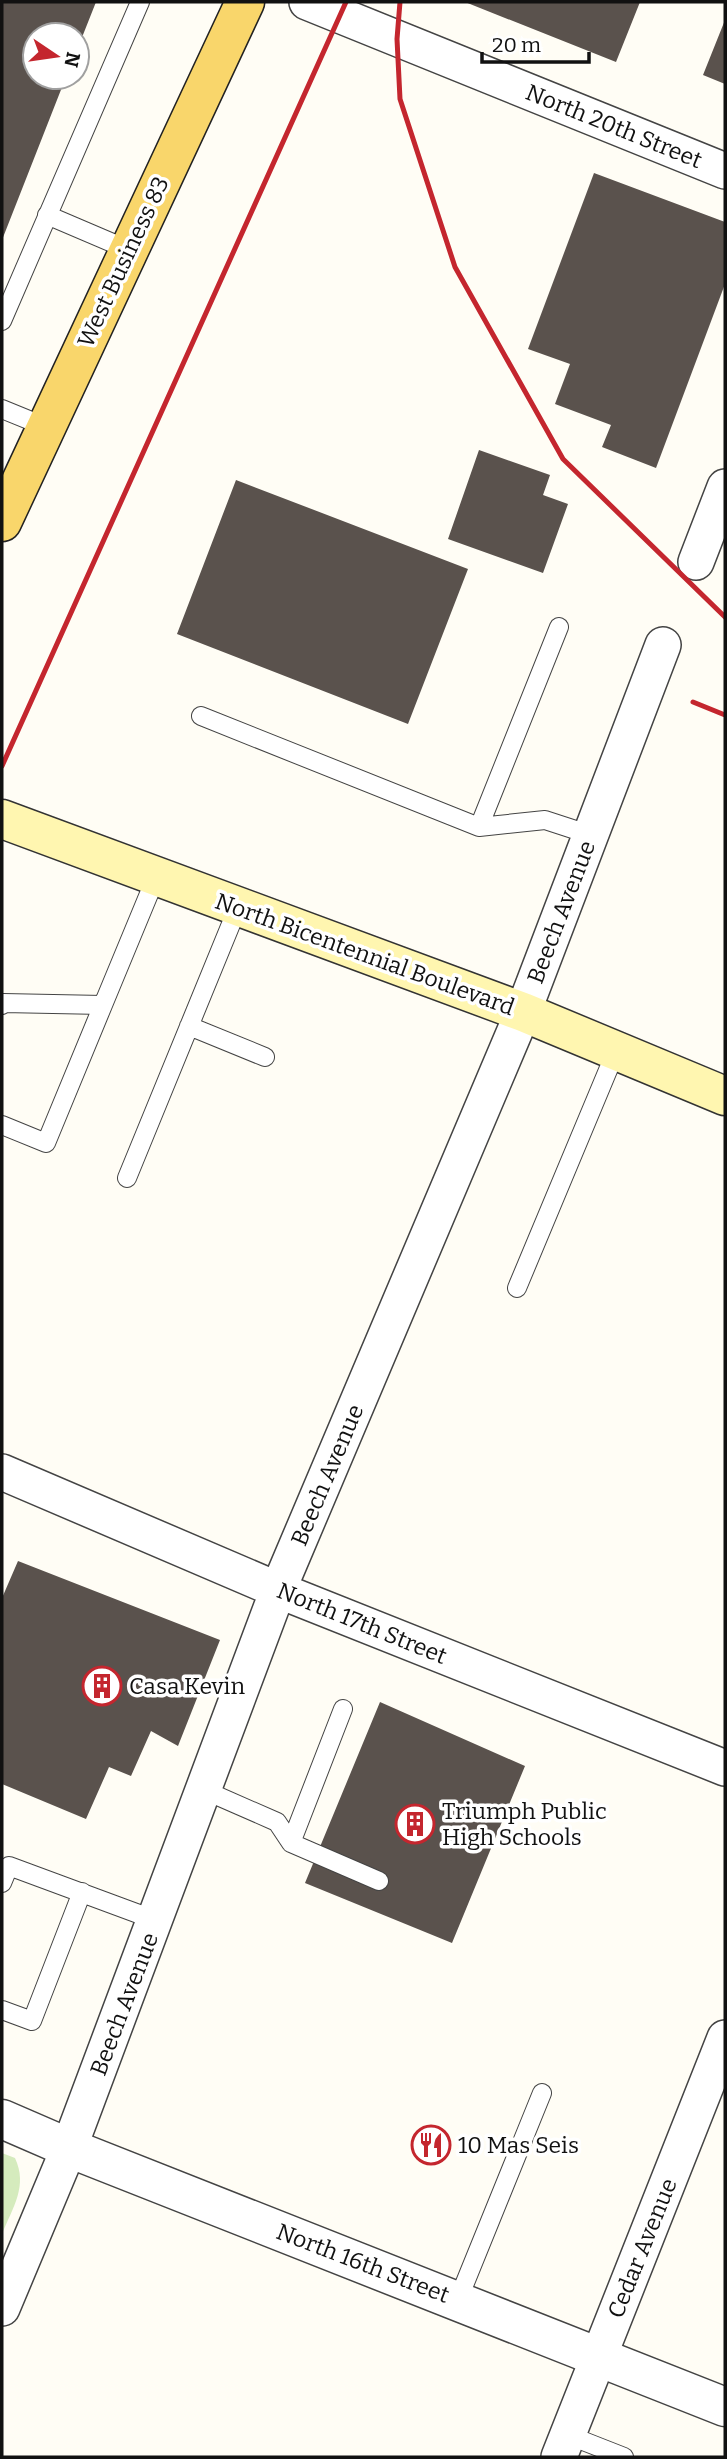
<svg xmlns="http://www.w3.org/2000/svg" width="727" height="2459" font-family="Bitter,serif">
  <rect width="100%" height="100%" fill="#fffdf5"/>
  <path fill="#d5ebbd" d="M2,2153L15,2158C28,2186 13,2207 2,2234Z"/>
  <path fill="#5a524d" d="M2,2H96L77,50V35H35V77H66L2,240Z
    M465,2H640L616,62Z
    M725,20V84L703,75Z
    M594,173L725,222V284L656,468L602,447L611,425L555,404L570,364L528,349Z
    M479,450L550,475L543,495L568,504L543,573L448,539Z
    M236,480L468,569L408,724L177,634Z
    M18,1561L220,1640L178,1746L151,1731L131,1776L109,1767L86,1819L2,1784V1598Z
    M380,1702L525,1766L452,1943L305,1883Z"/>
  <g fill="none" stroke-linecap="round" stroke-linejoin="round">
    <defs>
      <path id="service" d="M47,215L129,250
        M2,321L140,2
        M2,409L46,427
        M201,716L479,827L545,820L591,835
        M479,827L559,627
        M2,1005L3,1003L103,1005L156,877
        M189,1026L265,1057
        M2,1125L46,1143L103,1005
        M127,1178L238,907
        M517,1288L616,1051
        M204,1790L277,1822L291,1843L379,1881
        M291,1843L343,1709
        M2,1883L9,1866L155,1920
        M2,2010L32,2021L82,1892
        M458,2300L542,2093
        M568,2435L624,2457"/>
      <path id="minor" d="M307,2L725,171
        M696,562L725,487
        M2,1472L278,1590L725,1768
        M2,2308L69,2148L278,1590L523,1012L663,645
        M559,2457L725,2038"/>
      <path id="tertiary" d="M2,2119L69,2148L725,2407"/>
      <path id="secondary" d="M2,819L523,1012L725,1096"/>
      <path id="primary" d="M2,522L245,2"/>
    </defs>
    <use href="#service" stroke="#444" stroke-width="20"/>
    <use href="#minor" stroke="#444" stroke-width="38"/>
    <use href="#tertiary" stroke="#444" stroke-width="41"/>
    <use href="#secondary" stroke="#333" stroke-width="41"/>
    <use href="#primary" stroke="#222" stroke-width="41"/>
    <use href="#service" stroke="#fff" stroke-width="18"/>
    <use href="#minor" stroke="#fff" stroke-width="35"/>
    <use href="#tertiary" stroke="#fff" stroke-width="38"/>
    <use href="#secondary" stroke="#fff6b0" stroke-width="38"/>
    <use href="#primary" stroke="#f9d66b" stroke-width="38"/>
    <path stroke="#c4262e" stroke-width="5" d="M400,2L397,39L400,99L455,267L563,459L725,617
      M693,702L725,715
      M2,766L346,2"/>
  </g>
  <defs>
    <symbol id="building-ring" viewBox="-11 -11 22 22"><circle r="9.5" fill="#fff" stroke="#c4262e" stroke-width="1.5"/><path d="M-4-6H4V6H1V3H-1V6H-4ZM-2.5-4.3h1.7v1.8h-1.7ZM.8-4.3h1.7v1.8H.8ZM-2.5-1h1.7V.8h-1.7ZM.8-1h1.7V.8H.8Z" fill="#c4262e"/></symbol>
    <symbol id="restaurant-ring" viewBox="-11 -11 22 22"><circle r="9.5" fill="#fff" stroke="#c4262e" stroke-width="1.5"/><path d="M-5-6h1v4h1v-4h1v4h1v-4h1v5L-1.5 .5V6h-2V.5L-5-1ZM5-6V6H3V1.5H1.5Q1.5-4 5-6Z" fill="#c4262e"/></symbol>
  </defs>
  <g fill-rule="evenodd">
    <use href="#building-ring" x="80" y="1664" width="44" height="44"/>
    <use href="#building-ring" x="393" y="1802" width="44" height="44"/>
    <use href="#restaurant-ring" x="409" y="2123" width="44" height="44"/>
  </g>
  <g text-anchor="middle" dominant-baseline="central" stroke-width="7" stroke-linejoin="round" paint-order="stroke">
    <g font-size="23" fill="#111" stroke="#fff">
      <text transform="translate(614 126) rotate(22)">North 20th Street</text>
      <text transform="translate(123 262) rotate(-65)">West Business 83</text>
      <text transform="translate(561 912) rotate(-69)">Beech Avenue</text>
      <text transform="translate(365 954) rotate(20)">North Bicentennial Boulevard</text>
      <text transform="translate(327 1475) rotate(-67)">Beech Avenue</text>
      <text transform="translate(362 1623) rotate(22)">North 17th Street</text>
      <text transform="translate(124 2004) rotate(-69)">Beech Avenue</text>
      <text transform="translate(642 2248) rotate(-68)">Cedar Avenue</text>
      <text transform="translate(363 2263) rotate(21)">North 16th Street</text>
    </g>
    <g font-size="23" fill="#111" stroke="#fff" text-anchor="start">
      <text x="129" y="1686">Casa Kevin</text>
      <text x="442" y="1811">Triumph Public<tspan x="442" dy="26">High Schools</tspan></text>
      <text x="458" y="2145">10 Mas Seis</text>
    </g>
  </g>
  <rect width="727" height="2459" fill="none" stroke="#111111" stroke-width="7"/>
  <g transform="translate(56 56) rotate(103)"><circle r="33" fill="#ffffff" stroke="#a0a0a0" stroke-width="2"/>
  <path d="M0-5L12 26L0 18L-12 26Z" fill="#c4262e"/>
  <text y="-10" font-size="19" font-weight="bold" text-anchor="middle" fill="#111111">N</text>
  </g>
  <path d="M482 52v10h107v-10" fill="none" stroke="#111111" stroke-width="3.5"/>
  <text x="492" y="52" font-size="21" fill="#111111" stroke="#ffffff" stroke-width="5" paint-order="stroke">20 m</text>
</svg>
